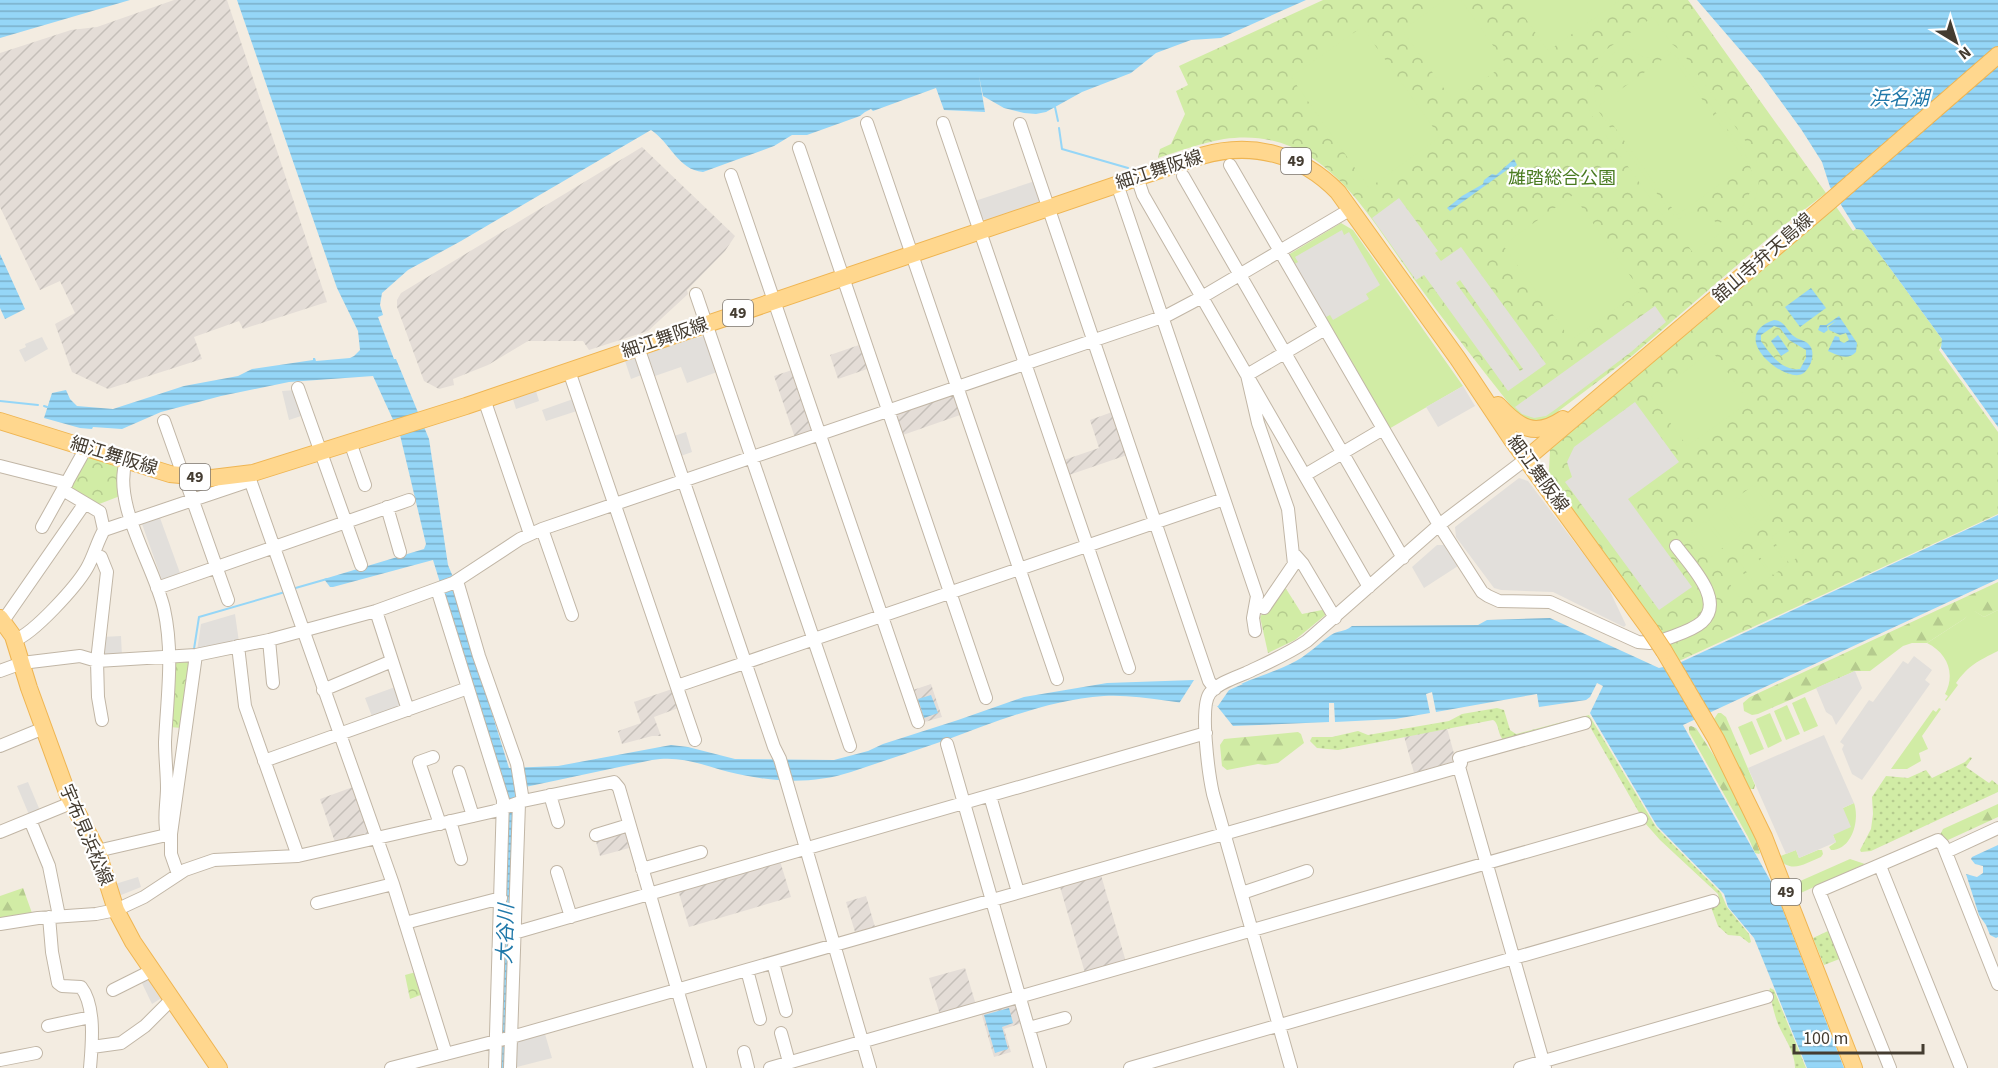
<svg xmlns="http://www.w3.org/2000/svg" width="1998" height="1068" font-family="'Source Sans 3','Noto Sans JP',sans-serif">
  <defs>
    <pattern id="industrial-furrows" width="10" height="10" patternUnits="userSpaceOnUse" patternTransform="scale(1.5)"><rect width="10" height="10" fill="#e4ddd7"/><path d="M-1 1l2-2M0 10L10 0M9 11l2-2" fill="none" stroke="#c5bfb9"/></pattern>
    <pattern id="grass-dots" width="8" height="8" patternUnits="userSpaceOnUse" patternTransform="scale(1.5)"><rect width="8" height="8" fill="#d1eca5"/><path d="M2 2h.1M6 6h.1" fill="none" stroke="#b5cb8e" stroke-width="1.8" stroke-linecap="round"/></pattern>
    <pattern id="forest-firs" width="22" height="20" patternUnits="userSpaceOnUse" patternTransform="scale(1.5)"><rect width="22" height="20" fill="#d1eca5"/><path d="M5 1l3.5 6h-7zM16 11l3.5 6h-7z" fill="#b5cb8e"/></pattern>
    <pattern id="park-crowns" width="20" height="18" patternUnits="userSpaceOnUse" patternTransform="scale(1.5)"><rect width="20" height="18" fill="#d1eca5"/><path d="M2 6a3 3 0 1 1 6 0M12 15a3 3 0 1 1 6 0" fill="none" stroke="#b5cb8e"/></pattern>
    <pattern id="water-rules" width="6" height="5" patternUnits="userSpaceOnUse" patternTransform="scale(1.5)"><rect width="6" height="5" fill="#95d6f7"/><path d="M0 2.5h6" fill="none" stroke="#7bafc9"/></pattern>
  </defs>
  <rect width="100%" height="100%" fill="#f3ece1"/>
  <path fill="url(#industrial-furrows)" d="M174,0H227L327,302L243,329L239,321L194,337L202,359L108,389L72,372L55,324L75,313L60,281L40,290L0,207V53L71,30L97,27Z
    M642,147L735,236L725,251L687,290L688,294L648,331L589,350L583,341H528L488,365L453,379L454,385L439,389L424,381L397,307V300L401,293Z
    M862,344L870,368L838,379L830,355Z
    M795,369L816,431L795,438L774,376Z
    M956,393L963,414L900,436L893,415Z
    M1115,411L1130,454L1066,476L1061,461L1099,448L1090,420Z
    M931,684L942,717L921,723L910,691Z
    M675,688L681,707L654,717L661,736H652L622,744L618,731L641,723L634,702Z
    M1447,728L1456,761L1414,773L1404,736Z
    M353,787L369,832L368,835L335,842L320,799Z
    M625,831L629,848L600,856L595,838Z
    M780,861L791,897L689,927L678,890Z
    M1101,875L1126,962L1085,973L1060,887Z
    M866,896L875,927L855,932L846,902Z
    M965,968L976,1005L940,1015L929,978Z
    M1016,1002L1022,1023L1004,1029L1011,1052L994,1057L981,1012Z"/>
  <path fill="url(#grass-dots)" d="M1497,708L1504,710L1510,730L1516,734L1589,715L1656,827L1721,893L1727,907L1749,934L1751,942L1749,943L1740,936L1728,935L1718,926L1711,907L1719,899L1718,894L1660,840L1645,823L1589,725L1505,741C1497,736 1500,724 1493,720L1338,750L1317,748L1310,741L1312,737H1332L1358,731L1368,735L1449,721L1462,714Z
    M1970,757L1972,758L1966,767L1989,783L1992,780L1998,785V792L1871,851L1861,852L1860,850L1871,829L1873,814L1872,797L1886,776L1908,778L1926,770L1932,778L1965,762Z
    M1828,931H1831L1842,958L1824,965L1813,938Z
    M1770,988L1774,990L1806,1068H1795C1795,1052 1784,1038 1778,1024C1774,1014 1772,1002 1769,992Z"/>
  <path fill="url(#forest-firs)" d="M1998,582V610L1984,617L1974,611L1964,619L1927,643H1912L1903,646L1870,671H1855L1758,714L1752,715L1744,711L1743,703L1750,697Z
    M1718,713H1721L1726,717L1755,785L1754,789H1750L1714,723V719Z
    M1691,726L1696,728L1720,765L1756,840L1760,853L1759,854L1755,853L1748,837L1689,732V727Z
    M1298,732L1301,734L1304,743L1278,763L1265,765L1258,764L1227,770L1222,766L1220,745L1224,739Z
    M1998,804V817L1948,840H1944L1940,835L1943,829Z
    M23,888L32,913L0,920V896Z"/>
  <path fill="url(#park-crowns)" d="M1323,0H1688L1826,193L1779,229L1633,355L1552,416L1543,420H1529L1517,413L1511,406C1477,363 1443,320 1411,275C1364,209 1320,125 1224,139C1201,143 1179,151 1158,158L1160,149L1171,144L1185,114L1176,91L1188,85L1179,66Z
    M1835,205L1853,231L1856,229L1862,230L1942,339V344L1939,350L1998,432V514L1679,661L1546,474L1549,470L1550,450Z
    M85,456L120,467V496L94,506L67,489Z
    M1283,584L1302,614L1327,609L1329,612L1295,640L1268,653L1260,617Z
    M188,661L190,663L181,728L170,727L172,666L176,662Z
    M416,972L423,994L410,999L405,975Z"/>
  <path fill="#d1eca5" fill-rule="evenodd" d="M1445,0H1461L1506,64L1453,101L1402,30Z
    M1513,0H1620L1548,51Z
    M1653,17L1672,44L1682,52L1754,153C1767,187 1753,220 1719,232V234L1693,253L1675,226L1664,217L1592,116C1579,83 1593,50 1627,38V35ZM1629,45C1639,59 1654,62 1667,50L1677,57C1694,81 1711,106 1728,130C1736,141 1747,152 1750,166C1758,192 1741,216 1717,224C1707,210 1692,209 1679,219L1670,212L1599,112L1596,105L1594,90L1600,69L1615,52Z
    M1362,27L1440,137L1369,188L1291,77Z
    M1670,54L1748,164L1677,215L1599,105Z
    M1573,195L1641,291L1571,340L1503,245Z
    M1341,223L1353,230L1463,386L1387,430L1288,255Z
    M1712,351L1749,402L1687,446L1651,396Z
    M1754,485L1773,511L1759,521L1740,495Z
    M1738,497L1757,523L1743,533L1724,507Z
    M1722,509L1741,535L1727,545L1708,519Z
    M1705,521L1724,547L1710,557L1691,531Z
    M1785,527L1804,553L1789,563L1771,537Z
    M1768,538L1787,565L1773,575L1754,549Z
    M1752,550L1771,576L1757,587L1738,560Z
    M1735,562L1754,588L1740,598L1721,572Z
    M1973,610L1984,617L1998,610V651C1978,661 1969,665 1956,683L1958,685L1946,701L1945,700L1948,696L1945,694C1956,673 1947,653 1927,643L1964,619Z
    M1805,697L1818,726L1804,732L1792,703Z
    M1787,705L1800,734L1786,740L1774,711Z
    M1939,708L1941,709L1922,736L1928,749L1919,753L1921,761L1907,769H1891L1933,710L1936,712Z
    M1770,713L1782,741L1768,748L1756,719Z
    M1752,721L1764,749L1750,755L1738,727Z
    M1854,803C1860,820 1852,850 1831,850L1829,847L1836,842L1833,835L1843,808Z
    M1796,850L1799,858L1818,850H1822L1823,854L1821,857C1806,863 1790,875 1778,857Z
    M1850,859L1865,864L1794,896V886L1798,882Z"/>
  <path fill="#e2dfdb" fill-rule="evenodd" d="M1035,181L1041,203L987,221L981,218L975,201Z
    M1399,198L1438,251L1435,253L1441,261L1461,247L1546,364L1508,391L1424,275L1416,280L1372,218ZM1460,280L1523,369L1520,371L1456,283Z
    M1342,230L1344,235L1349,232L1380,285L1366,294L1369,299L1333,320L1330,315L1324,318L1293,265L1298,262L1295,257Z
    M1655,306L1666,322L1631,352L1556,409L1546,416L1534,418L1522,414L1515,407Z
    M696,335L697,338L704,336L717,372L687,383L681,367L652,377L646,359L649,358L647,352Z
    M42,337L48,349L25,362L19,350L26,347L25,344Z
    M637,353L644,374L631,379L624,358Z
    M1463,386L1475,406L1438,427L1426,407Z
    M535,388L539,401L516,409L512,396Z
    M295,390L304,415L289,420L282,391Z
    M576,398L580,410L546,421L542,410Z
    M1635,402L1679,462L1628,499L1692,587L1659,610L1565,482L1572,477L1567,462L1574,447Z
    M686,432L692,452L678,457L671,437Z
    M1519,478L1528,481L1607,585L1626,625L1624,627L1553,592L1501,590L1494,588L1456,537L1455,527Z
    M160,518L180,573L162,580L142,524Z
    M1437,545H1444L1458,566L1424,588L1412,567Z
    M235,614L239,642L197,651L201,624Z
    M121,636L122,657L103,658L102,637Z
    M1914,656L1932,670L1925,680L1930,684L1862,780L1852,774L1842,749L1844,745L1840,742L1869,700L1873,702L1903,661L1908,664Z
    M1855,671L1862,688L1836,725L1832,716L1826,712L1816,688Z
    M398,686L404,706L373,719L365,698Z
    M1824,735L1854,803L1843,808L1851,827L1833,835L1836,842L1799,858L1796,850L1786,854L1748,768Z
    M28,782L41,813L30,817L17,786Z
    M138,877L141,887L116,897L112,885Z
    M151,974L167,997L162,1001L160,999L152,1004L140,979Z
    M545,1034L552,1058L513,1068V1043Z"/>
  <path fill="url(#water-rules)" fill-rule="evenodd" d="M0,0H130L0,38Z
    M237,0H1306L1221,38L1191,40L1156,53L1131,73L1082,92L1046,112L1036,114L1024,113L1004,108L983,96L979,76L985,112L944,110L936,88L873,111L871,109L865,112L860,116L807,135H792L774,146L703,172C678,170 670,142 651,130L461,241L408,270L382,293L380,305L383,315L378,317L394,359H396L429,439L448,565L453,577V588L509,768L558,766L671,745L688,747L735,759L834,760L868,751L883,744L958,720L1024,697L1107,683L1194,680L1227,691C1250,678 1274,673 1296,661C1309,654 1319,643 1331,635C1338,630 1343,633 1352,626L1478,625L1487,620L1550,618L1659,668L1679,663L1998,515V579L1683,725L1774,887L1844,1068H1807L1754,938L1728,907L1724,894L1657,826L1590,713L1603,686L1597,683L1590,697L1586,700L1539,707L1537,694L1436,712L1432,692L1426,694L1430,713L1395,719L1335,722L1334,703H1329V722L1233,726L1217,706C1179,705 1142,694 1104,696C1048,700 998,721 946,740C915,751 883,761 851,772C811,785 770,782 729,772C702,765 681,755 652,760L516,789L506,1068H499L507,799L433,560L333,587H330L324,579L424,549L426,544L400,435L373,376L289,382L221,396L161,412L122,429L93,427L92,429L80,428L44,418L52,393L66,390L70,399L77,406L113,409L184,386L238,376L252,369L313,360V358H315L316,361L350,358L354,356L360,350L358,331L337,288Z
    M1697,0H1998V427L1941,348L1942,339L1862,230L1856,229L1830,187L1822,162L1801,129L1760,73Z
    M1514,159L1517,165L1513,168L1511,167L1450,211L1447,208L1462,196L1483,184L1484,180L1492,174L1496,175Z
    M0,254L25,309L5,319L0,308Z
    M1811,288L1826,308L1800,327L1785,307Z
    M1839,316L1857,343L1856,352C1847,361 1838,355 1828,351L1835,336L1839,337L1840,341L1844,343L1849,340L1846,333L1840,335L1829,330L1828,327L1836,321L1827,326L1828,330L1824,333L1818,330L1820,325H1826Z
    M1774,320C1786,321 1786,331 1795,337C1800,341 1805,339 1810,346C1816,354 1810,370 1802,374C1785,383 1726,336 1774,320ZM1774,326L1780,328L1789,340L1806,350V358L1800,369C1782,371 1770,354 1761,341V335Z
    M1778,335L1789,351L1781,356L1771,341Z
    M931,695L938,713L924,718L918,699Z
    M1998,845V937L1996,938L1990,935L1986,925L1979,915L1966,874L1977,877L1983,873V866L1975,864L1971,859L1972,857Z
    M1009,1008L1013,1023L1002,1027L1008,1049L995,1053L984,1015Z"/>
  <path fill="#f3ece1" d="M1194,680L1236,683L1243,684L1229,690L1218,706L1178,705Z"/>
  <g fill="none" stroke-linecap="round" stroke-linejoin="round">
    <path stroke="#95d6f7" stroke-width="2" d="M1055,107L1058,121
      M1059,128L1062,149L1128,168
      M0,401L38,405
      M44,406L47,407
      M292,589L327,579
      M194,649L199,617L285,592"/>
    <defs>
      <path id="minor" d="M867,123L1057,679
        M943,123L1129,668
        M1020,124L1209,681L1215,689
        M799,148L986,698
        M1230,165L1439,525L1482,592L1488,596L1499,601L1550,602L1638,642L1650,643
        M731,175L918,722
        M1183,176L1403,558
        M1137,177L1143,195L1369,587
        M1117,184L1257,596L1253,618L1255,631
        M696,294L850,746
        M638,347L774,747L780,759L870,1068
        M569,371L695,740
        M298,388L361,565
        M484,399L530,534
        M164,421L181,469L180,476
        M350,442L365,485
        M126,461C112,505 154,565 164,609C174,654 167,698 165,742C165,758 167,773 167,788C167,803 163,819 167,834
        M0,466L67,483
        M248,474L393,884L446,1054
        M1305,475L1383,429
        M187,484L228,600
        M63,490L100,512L104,530
        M387,507L400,552
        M42,527L86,448
        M542,529L572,615
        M94,554L101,557L107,572L97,661L98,697L102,720
        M1293,555H1295L1303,564L1335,618
        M457,581L479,656L517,764L523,801
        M157,588L409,500
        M437,589L503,800L495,1068
        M1264,608L1294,564L1288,509L1258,423L1247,375L1325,329
        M376,611L408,710
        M3,621L85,503
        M15,640C34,633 76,587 87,568C94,556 97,542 104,530L249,481
        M269,640L273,683
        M1663,640C1675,635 1692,631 1702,622C1726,600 1689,564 1676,546
        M238,646L245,706L298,856
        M0,671L22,663L80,656L97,661L196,655L269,640L376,611L453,583L520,539L542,529L1168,315L1202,297L1351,209
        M677,686L1224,499
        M323,690L392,661
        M947,744L1040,1068
        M0,746L44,728
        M433,757L419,762L440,824
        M264,761L468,688
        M1459,767L1461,763L1459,758L1585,723
        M459,772L473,816
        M550,795L558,822
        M990,796L1018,892
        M30,820L49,866L59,916
        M450,821L461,859
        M0,832L71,803
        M596,835L629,825
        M97,851L171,834
        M1946,852L1998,828
        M1880,866L1961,1068
        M642,869L701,852
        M557,872L571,917
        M178,874L171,854V834L196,655
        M1242,893L1307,871
        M317,903L393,884
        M49,917L52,952L58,983L62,986L81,987C96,1006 92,1045 90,1068
        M405,923L501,898
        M0,924L38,918L96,914L116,910L144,897L185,870L214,860L298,856L495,811L523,801L614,782L619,788L700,1068
        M514,933L1206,733
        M773,963L786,1011
        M747,970L760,1019
        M113,990L153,970
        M48,1026L91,1017
        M1029,1028L1065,1018
        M781,1033L789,1062
        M92,1047L121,1043L145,1026L172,999
        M744,1052L748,1068
        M0,1060L36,1053
        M391,1068L508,1038L1459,767L1545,1068
        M510,1068L519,803
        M770,1068L1641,819
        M1130,1068L1713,901
        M1291,1068L1213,794C1209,776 1199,706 1210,693C1218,683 1234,678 1246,673C1267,663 1288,654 1307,641L1439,525L1526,459
        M1520,1068L1767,997
        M1890,1068L1819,891L1938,840L1943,845L1998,984"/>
      <path id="major" d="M1498,405C1519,428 1535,438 1563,419
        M0,421L170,474L212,478L253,473L466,406L1201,156C1252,141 1301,154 1338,192L1458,359L1512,440L1650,630
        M1526,459L1828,203L1998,55
        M0,618L13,636L29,688L68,795L97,850L116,910L133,942L219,1068
        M1664,651L1716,739L1764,837L1854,1068"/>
    </defs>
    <use href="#minor" stroke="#c1b6a6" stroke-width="14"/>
    <use href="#major" stroke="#efb552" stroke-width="18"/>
    <use href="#minor" stroke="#fff" stroke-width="12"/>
    <use href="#major" stroke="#ffd78e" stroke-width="16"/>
    <defs>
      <path id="major-bridge" d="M1650,630L1664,651"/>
    </defs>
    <use href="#major-bridge" stroke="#efb552" stroke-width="18" stroke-linecap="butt"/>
    <use href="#major-bridge" stroke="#ffd78e" stroke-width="16"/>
  </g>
  <g text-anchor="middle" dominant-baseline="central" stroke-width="4.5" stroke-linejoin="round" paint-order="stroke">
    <g fill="#fff" stroke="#7c766f" stroke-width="1.5">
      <rect x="1281" y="148" width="30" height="26" rx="4.5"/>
      <rect x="723" y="300" width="30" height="26" rx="4.5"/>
      <rect x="180" y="464" width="30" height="26" rx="4.5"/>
      <rect x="1771" y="879" width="30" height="26" rx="4.5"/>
    </g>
    <g font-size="16" font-weight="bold" fill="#443c31">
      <text x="1296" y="161">49</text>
      <text x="738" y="313">49</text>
      <text x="195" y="477">49</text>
      <text x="1786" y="892">49</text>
    </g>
    <g font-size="18" fill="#443c31" stroke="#fff">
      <text transform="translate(1159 170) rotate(-18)">細江舞阪線</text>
      <text transform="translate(1763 258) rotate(-41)">舘山寺弁天島線</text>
      <text transform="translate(665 338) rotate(-19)">細江舞阪線</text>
      <text transform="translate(114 456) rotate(17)">細江舞阪線</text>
      <text transform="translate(1538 474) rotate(54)">細江舞阪線</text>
      <text transform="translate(86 835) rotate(67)">宇布見浜松線</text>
    </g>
    <g font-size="18" fill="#497b20" stroke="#fff">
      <text x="1562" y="178">雄踏総合公園</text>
    </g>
    <g font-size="20" font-style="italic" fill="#1f78a9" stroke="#fff">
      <text x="1899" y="99">浜名湖</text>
      <text transform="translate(506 934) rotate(-88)">大谷川</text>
    </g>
  </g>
  <g transform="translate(1956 42) rotate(142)" stroke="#ffffff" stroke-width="4.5" paint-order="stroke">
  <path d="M0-4.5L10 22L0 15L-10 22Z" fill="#443c31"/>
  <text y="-9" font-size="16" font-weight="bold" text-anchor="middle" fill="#443c31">N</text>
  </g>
  <path d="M1794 1044v9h129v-9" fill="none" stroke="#443c31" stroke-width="3"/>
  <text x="1803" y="1044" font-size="18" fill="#443c31" stroke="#ffffff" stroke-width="4.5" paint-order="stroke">100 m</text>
</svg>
